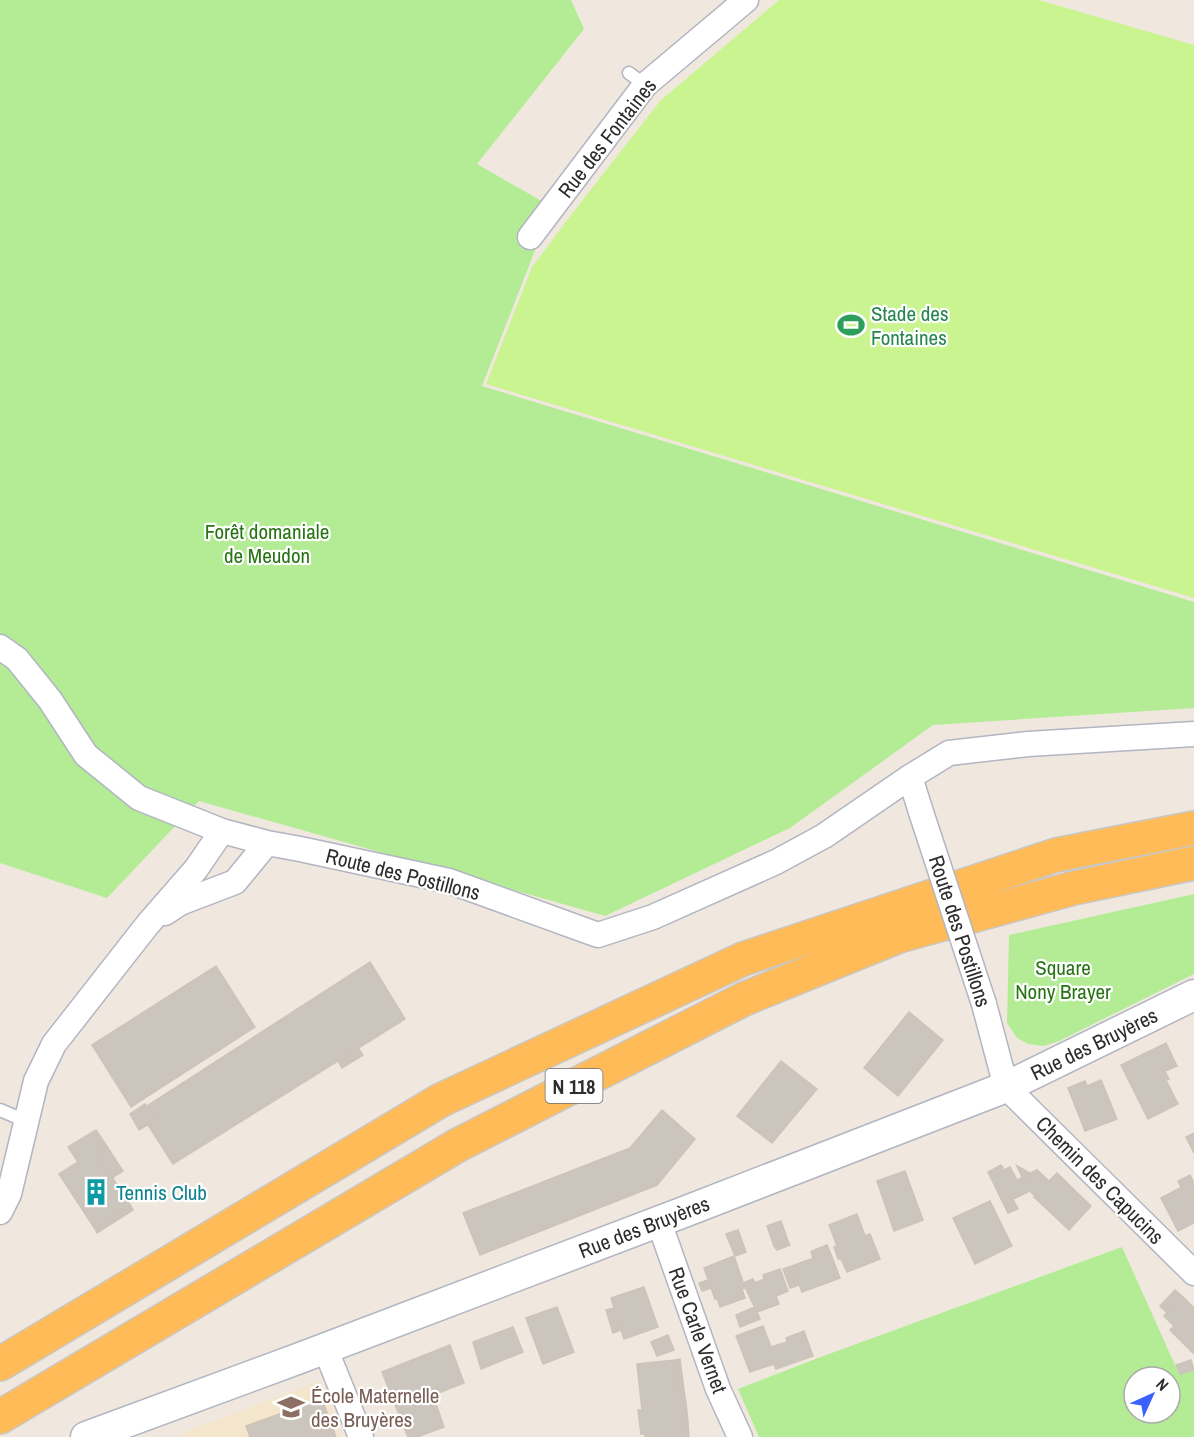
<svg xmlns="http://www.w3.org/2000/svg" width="1194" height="1437" font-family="'Archivo Narrow',sans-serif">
  <rect width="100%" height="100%" fill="#f0e8de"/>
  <path fill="#f3e6cc" d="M320,1381L343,1437H183L182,1433Z"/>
  <path fill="#b3ec95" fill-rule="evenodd" d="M0,0H571L584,29L477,164L552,207L482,386L1194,602V708L933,725L790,828L605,916L199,801L107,898L0,863Z
    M1194,894V974L1059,1041L1044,1046L1028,1044L1017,1038L1007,1023L1009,935Z
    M1122,1247L1179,1374L1194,1371V1437H759L738,1389L818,1358ZM1134,1377H1170V1413H1134Z"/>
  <path fill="#caf490" d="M779,0H1039L1194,45V598L486,384L532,267L571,215L661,100Z"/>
  <path fill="#cbc5bd" stroke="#ccc4b7" stroke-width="1.5" d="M370,962L405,1019L173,1164L148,1125L156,1120L147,1106Z
    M216,966L255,1027L131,1107L92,1045Z
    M909,1012L943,1040L898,1096L864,1068Z
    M1166,1043L1177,1066L1165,1071L1169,1079L1166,1080L1178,1104L1148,1119L1121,1065Z
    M358,1048L363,1055L342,1068L338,1061Z
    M781,1061L817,1089L772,1143L737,1116Z
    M1101,1080L1117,1119L1085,1131L1068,1088L1085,1081L1087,1086Z
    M145,1104L156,1120L139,1130L130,1114Z
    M662,1110L695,1139L657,1185L480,1255L463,1213L630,1148Z
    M96,1130L106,1145L95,1151L131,1206L95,1229L59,1174L78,1162L68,1147Z
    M1194,1133V1153L1186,1137Z
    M106,1145L123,1171L112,1178L95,1151Z
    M1001,1165L1004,1170L1010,1167L1017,1180L1023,1177L1024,1181L1033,1178L1030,1173L1037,1170L1049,1181L1057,1173L1091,1206L1069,1230L1034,1197L1035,1196L1030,1191L1013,1199L1018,1209L1008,1213L988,1172Z
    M1017,1166L1030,1173L1033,1178L1024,1181Z
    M905,1171L923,1220L894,1231L877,1181Z
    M1190,1175L1193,1181L1181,1187L1178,1181Z
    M1193,1181L1194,1223L1178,1231L1161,1198Z
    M990,1201L1012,1246L975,1264L953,1218Z
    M131,1206L133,1210L97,1233L95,1229Z
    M857,1214L865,1236L870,1234L880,1259L847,1272L841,1259H838L834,1247L837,1246L829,1225Z
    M781,1221L788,1241L774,1246L767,1226Z
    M738,1230L746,1252L735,1256L726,1234Z
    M788,1241L790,1245L777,1250L774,1246Z
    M827,1245L830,1252L813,1258L811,1252L812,1251Z
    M830,1252L840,1278L802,1292L792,1266Z
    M734,1256L745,1288L742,1289L745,1298L720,1307L717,1298L715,1299L704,1268Z
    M792,1266L799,1285L790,1288L783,1269Z
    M780,1269L788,1291L776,1296L779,1304L757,1312L743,1283L753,1279L755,1283L764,1279L763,1275Z
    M708,1280L711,1288L702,1291L699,1283Z
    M644,1287L658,1327L624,1339L611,1298Z
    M1175,1290L1183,1297L1167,1313L1160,1306Z
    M1183,1297L1194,1308L1193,1353L1170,1330L1174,1326L1164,1316Z
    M557,1307L574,1352L543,1364L526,1318Z
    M755,1307L760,1319L740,1327L736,1315Z
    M614,1308L621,1330L613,1333L606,1310Z
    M763,1326L771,1347L787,1342L786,1338L804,1331L813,1356L776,1369L774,1364L750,1372L736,1336Z
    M513,1327L523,1352L481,1369L473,1342Z
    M668,1335L674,1350L657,1356L651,1342Z
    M450,1345L464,1383L433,1395L444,1427L417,1437H408L382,1372Z
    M680,1359L684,1390H679L675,1360Z
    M675,1360L679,1390H684L686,1403L688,1422L683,1423L685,1437H645V1434H641L638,1410H642L637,1364Z
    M1191,1360L1194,1370L1180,1374L1176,1365Z
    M322,1399L336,1437H250L246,1426Z
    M688,1422L689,1437H685L683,1423Z"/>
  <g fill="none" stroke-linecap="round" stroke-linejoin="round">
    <defs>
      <path id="service" d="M629,73L645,85
        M0,1110L26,1121"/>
      <path id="minor" d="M530,237L645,85L746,0
        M0,647L17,659L50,700L86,755L139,798L222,831L267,843L300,849L449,881L598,935L653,917L776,862L824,836L910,777L949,753L1028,744L1194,734
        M910,777L921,812
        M165,913L180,903L235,882L267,843
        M984,1004L1006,1087L1194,1273
        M0,1212L9,1194L36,1081L54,1044L148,924L196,869L222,831
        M659,1221L665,1239L718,1389L740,1437
        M325,1348L361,1437"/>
      <path id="tertiary" d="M86,1437L300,1358L684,1212L1006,1087L1194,995"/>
      <path id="trunk" d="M0,1364L441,1100L743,959L1056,855L1194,828
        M0,1417L458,1145L744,999L899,936L1074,888L1194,863"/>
    </defs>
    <use href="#service" stroke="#b2b5c2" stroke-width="15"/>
    <use href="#minor" stroke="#b2b5c2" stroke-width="27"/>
    <use href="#tertiary" stroke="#b2b5c2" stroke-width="33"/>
    <use href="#trunk" stroke="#c8c8c8" stroke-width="36"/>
    <use href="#service" stroke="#fff" stroke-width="12"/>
    <use href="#minor" stroke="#fff" stroke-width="24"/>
    <use href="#tertiary" stroke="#fff" stroke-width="30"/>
    <use href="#trunk" stroke="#ffbb57" stroke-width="33"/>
    <defs>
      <path id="minor-bridge" d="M921,812L984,1004"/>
    </defs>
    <use href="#minor-bridge" stroke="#b2b5c2" stroke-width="27" stroke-linecap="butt"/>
    <use href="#minor-bridge" stroke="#fff" stroke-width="24"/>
  </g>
  <defs>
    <symbol id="stadium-bare" viewBox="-9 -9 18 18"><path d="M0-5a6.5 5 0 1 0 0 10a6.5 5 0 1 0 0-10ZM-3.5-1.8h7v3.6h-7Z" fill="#2e9e5b" stroke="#fff" stroke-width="2.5" paint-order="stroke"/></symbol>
    <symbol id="building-bare" viewBox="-9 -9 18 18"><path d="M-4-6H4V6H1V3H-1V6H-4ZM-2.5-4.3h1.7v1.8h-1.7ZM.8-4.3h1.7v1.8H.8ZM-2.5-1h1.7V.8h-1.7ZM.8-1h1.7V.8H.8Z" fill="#0f9aa8" stroke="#fff" stroke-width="2.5" paint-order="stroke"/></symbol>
    <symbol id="school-bare" viewBox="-9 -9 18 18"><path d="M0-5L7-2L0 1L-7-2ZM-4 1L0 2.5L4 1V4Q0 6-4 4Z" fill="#8d6e63" stroke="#fff" stroke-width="2.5" paint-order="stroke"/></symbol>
  </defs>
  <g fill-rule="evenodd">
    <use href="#stadium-bare" x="832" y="306" width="38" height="38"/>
    <use href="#building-bare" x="77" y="1173" width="38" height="38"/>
    <use href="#school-bare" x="272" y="1388" width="38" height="38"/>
  </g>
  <g text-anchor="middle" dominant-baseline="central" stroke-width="4.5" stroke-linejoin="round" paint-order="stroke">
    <rect fill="#fff" stroke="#6c6c6c" stroke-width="1.5" x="545.5" y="1069" width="57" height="34" rx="4.5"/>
    <g font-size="20" font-weight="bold" fill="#2d2d2d">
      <text x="574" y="1086">N 118</text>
    </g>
    <g font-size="21" fill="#2d2d2d" stroke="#fff">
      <text transform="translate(607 138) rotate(-52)">Rue des Fontaines</text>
      <text transform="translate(403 874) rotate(14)">Route des Postillons</text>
      <text transform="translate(960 931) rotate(72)">Route des Postillons</text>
      <text transform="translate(1094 1044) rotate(-26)">Rue des Bruyères</text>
      <text transform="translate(1100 1180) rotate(45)">Chemin des Capucins</text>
      <text transform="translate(644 1227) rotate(-21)">Rue des Bruyères</text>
      <text transform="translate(698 1330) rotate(70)">Rue Carle Vernet</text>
    </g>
    <g font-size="21" fill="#27864d" stroke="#fff" text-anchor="start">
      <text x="871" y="313">Stade des<tspan x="871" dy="24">Fontaines</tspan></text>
    </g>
    <g font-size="21" fill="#277412" stroke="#fff">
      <text x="267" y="531">Forêt domaniale<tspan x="267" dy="24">de Meudon</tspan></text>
      <text x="1063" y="967">Square<tspan x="1063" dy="24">Nony Brayer</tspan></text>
    </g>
    <g font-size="21" fill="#0d838f" stroke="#fff" text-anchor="start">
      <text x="116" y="1192">Tennis Club</text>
    </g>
    <g font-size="21" fill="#785e54" stroke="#fff" text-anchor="start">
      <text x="311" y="1395">École Maternelle<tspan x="311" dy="24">des Bruyères</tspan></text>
    </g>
  </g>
  <g transform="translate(1152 1395) rotate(45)"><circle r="28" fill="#ffffff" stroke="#ababab" stroke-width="1.5"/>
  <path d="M0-4.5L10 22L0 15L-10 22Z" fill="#3c61ff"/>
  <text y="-9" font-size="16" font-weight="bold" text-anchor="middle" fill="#2d2d2d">N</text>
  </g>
</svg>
